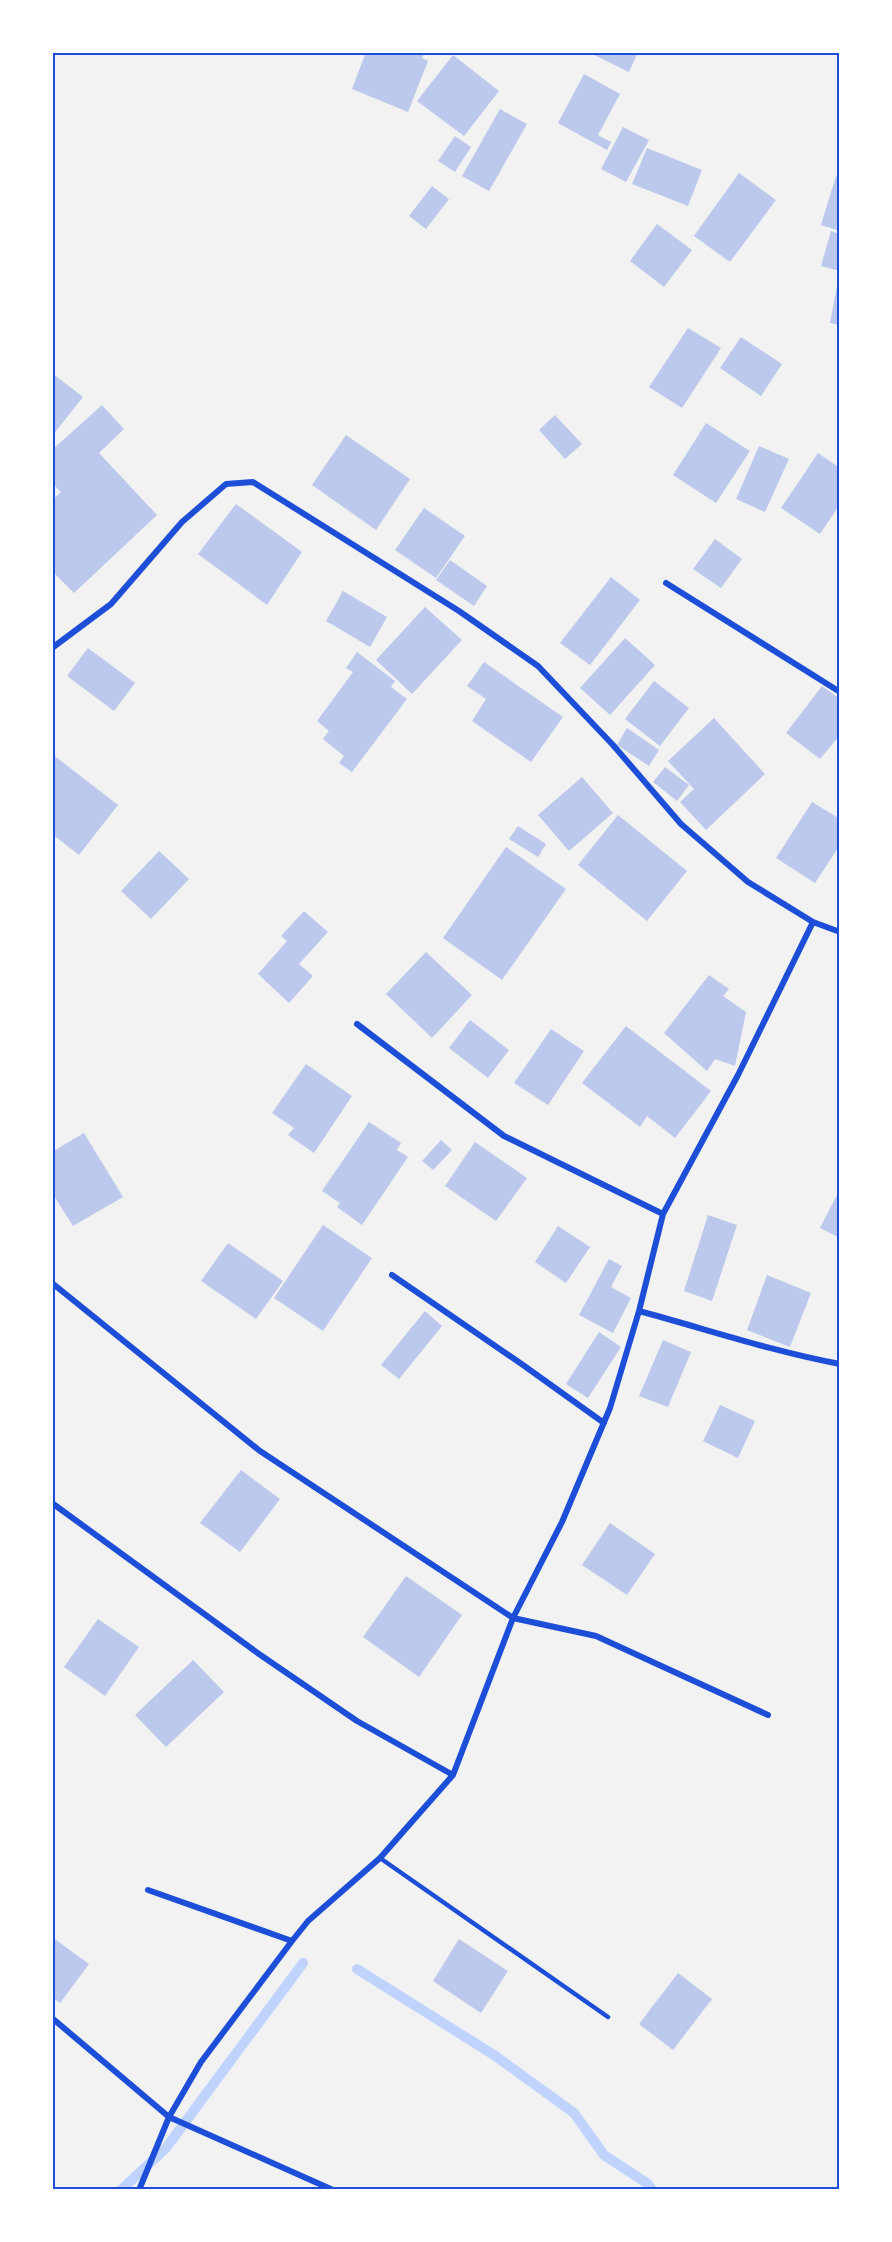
<svg xmlns="http://www.w3.org/2000/svg" width="892" height="2242" font-family="Quicksand,sans-serif">
  <rect width="100%" height="100%" fill="#f2f2f2"/>
  <g fill="none" stroke-linecap="round" stroke-linejoin="round">
    <path stroke="#bfd3fe" stroke-width="10" d="M357,1969L494,2055L574,2113L604,2155L648,2184L652,2190
      M121,2190L166,2148L303,1963"/>
  </g>
  <path fill="#bdc9ec" d="M366,52H425L422,58L428,61L408,112L352,89Z
    M588,52H638L629,72Z
    M453,55L499,91L464,136L417,101Z
    M584,74L620,94L598,135L611,142L607,150L558,123Z
    M500,109L527,124L489,191L462,176Z
    M623,127L649,140L626,182L601,169Z
    M455,136L471,147L455,172L438,161Z
    M647,148L702,170L688,206L632,184Z
    M739,173L776,200L730,262L694,236Z
    M836,176L840,177V231L821,225Z
    M432,186L449,199L426,229L409,216Z
    M657,224L692,250L664,287L630,261Z
    M831,231L840,234V271L821,266Z
    M838,280L840,281V325L830,323Z
    M688,328L721,348L682,408L649,387Z
    M741,337L782,364L761,396L720,368Z
    M52,373L83,397L52,436Z
    M102,405L124,429L99,453L157,515L74,593L52,571V500L61,492L52,483V450Z
    M555,415L582,444L565,459L539,430Z
    M706,423L750,451L716,503L673,475Z
    M346,435L410,479L376,530L312,485Z
    M759,446L789,459L765,512L736,499Z
    M818,453L840,468V504L820,534L781,508Z
    M236,504L302,552L267,605L198,554Z
    M424,508L465,536L436,578L395,550Z
    M715,539L742,559L721,588L693,569Z
    M450,560L487,586L474,606L436,580Z
    M611,577L640,600L590,665L560,643Z
    M343,591L387,617L370,647L326,621Z
    M425,607L462,640L412,694L376,660Z
    M625,638L655,665L610,715L580,688Z
    M88,648L135,683L114,711L67,676Z
    M357,652L395,681L391,687L407,699L352,772L339,763L344,756L323,739L329,731L317,721L353,672L346,668Z
    M484,662L563,717L531,762L472,721L486,699L467,686Z
    M654,681L689,708L660,746L625,719Z
    M822,686L840,699V735L820,759L786,733Z
    M714,718L765,774L706,830L680,802L694,789L668,761Z
    M627,728L659,750L649,766L617,745Z
    M52,754L118,805L79,855L52,834Z
    M665,767L689,785L677,801L653,782Z
    M582,777L613,813L569,851L538,815Z
    M812,802L840,819V845L815,883L776,858Z
    M618,815L687,871L647,921L578,865Z
    M518,826L546,844L538,857L509,839Z
    M506,847L566,889L502,980L443,938Z
    M159,851L189,879L151,919L121,891Z
    M304,911L328,932L299,964L313,976L289,1003L258,974L287,941L281,936Z
    M426,952L472,995L432,1038L386,994Z
    M709,975L729,989L723,996L746,1012L735,1066L715,1059L707,1071L664,1033Z
    M470,1020L509,1050L488,1078L449,1048Z
    M626,1026L711,1091L675,1138L647,1116L640,1127L582,1083Z
    M551,1029L584,1051L548,1105L514,1083Z
    M306,1064L352,1096L314,1153L288,1135L294,1128L272,1113Z
    M369,1122L401,1143L397,1150L408,1157L362,1225L337,1207L340,1203L322,1191Z
    M84,1133L123,1197L73,1226L52,1193V1152Z
    M441,1140L452,1150L433,1170L422,1161Z
    M475,1142L527,1178L496,1221L445,1186Z
    M840,1189V1238L820,1228Z
    M708,1215L737,1225L712,1301L684,1291Z
    M323,1225L372,1258L323,1331L274,1298Z
    M558,1226L590,1247L566,1283L535,1262Z
    M228,1243L283,1281L256,1319L201,1281Z
    M609,1259L622,1266L611,1287L631,1298L613,1333L579,1315Z
    M767,1275L811,1293L790,1347L747,1330Z
    M425,1311L442,1326L399,1379L381,1365Z
    M599,1332L621,1347L588,1398L566,1384Z
    M663,1340L691,1352L668,1407L639,1396Z
    M720,1405L755,1421L738,1458L703,1441Z
    M241,1470L280,1499L240,1552L200,1523Z
    M610,1523L655,1554L627,1595L582,1565Z
    M406,1576L462,1615L419,1677L363,1637Z
    M98,1619L139,1647L105,1696L64,1667Z
    M193,1660L224,1692L166,1747L135,1715Z
    M52,1937L89,1964L60,2003L52,1997Z
    M459,1939L508,1971L481,2013L433,1981Z
    M678,1973L712,1999L673,2050L639,2024Z"/>
  <g fill="none" stroke-linecap="round" stroke-linejoin="round">
    <path stroke="#1d4ed8" stroke-width="4.5" d="M380,1858L608,2017"/>
    <path stroke="#1d4ed8" stroke-width="6" d="M666,583L840,692
      M52,648L111,604L182,522L226,484L253,482L459,611L538,666L613,745L681,824L748,882L813,922L738,1075L663,1214L639,1311L610,1408L562,1522L513,1618L453,1775L380,1858L308,1921L292,1941L201,2062L169,2117L139,2190
      M813,922L840,932
      M357,1024L504,1136L663,1214
      M392,1275L523,1365L604,1423
      M52,1283L260,1451L513,1618L596,1636L768,1715
      M639,1311C706,1329 771,1351 840,1364
      M52,1503L259,1654L357,1721L453,1775
      M148,1890L292,1941
      M52,2018L169,2117L333,2190"/>
  </g>
  <rect width="892" height="2242" fill="none" stroke="#ffffff" stroke-width="108"/>
  <rect x="54" y="54" width="784" height="2134" fill="none" stroke="#1d4ed8" stroke-width="2"/>
</svg>
